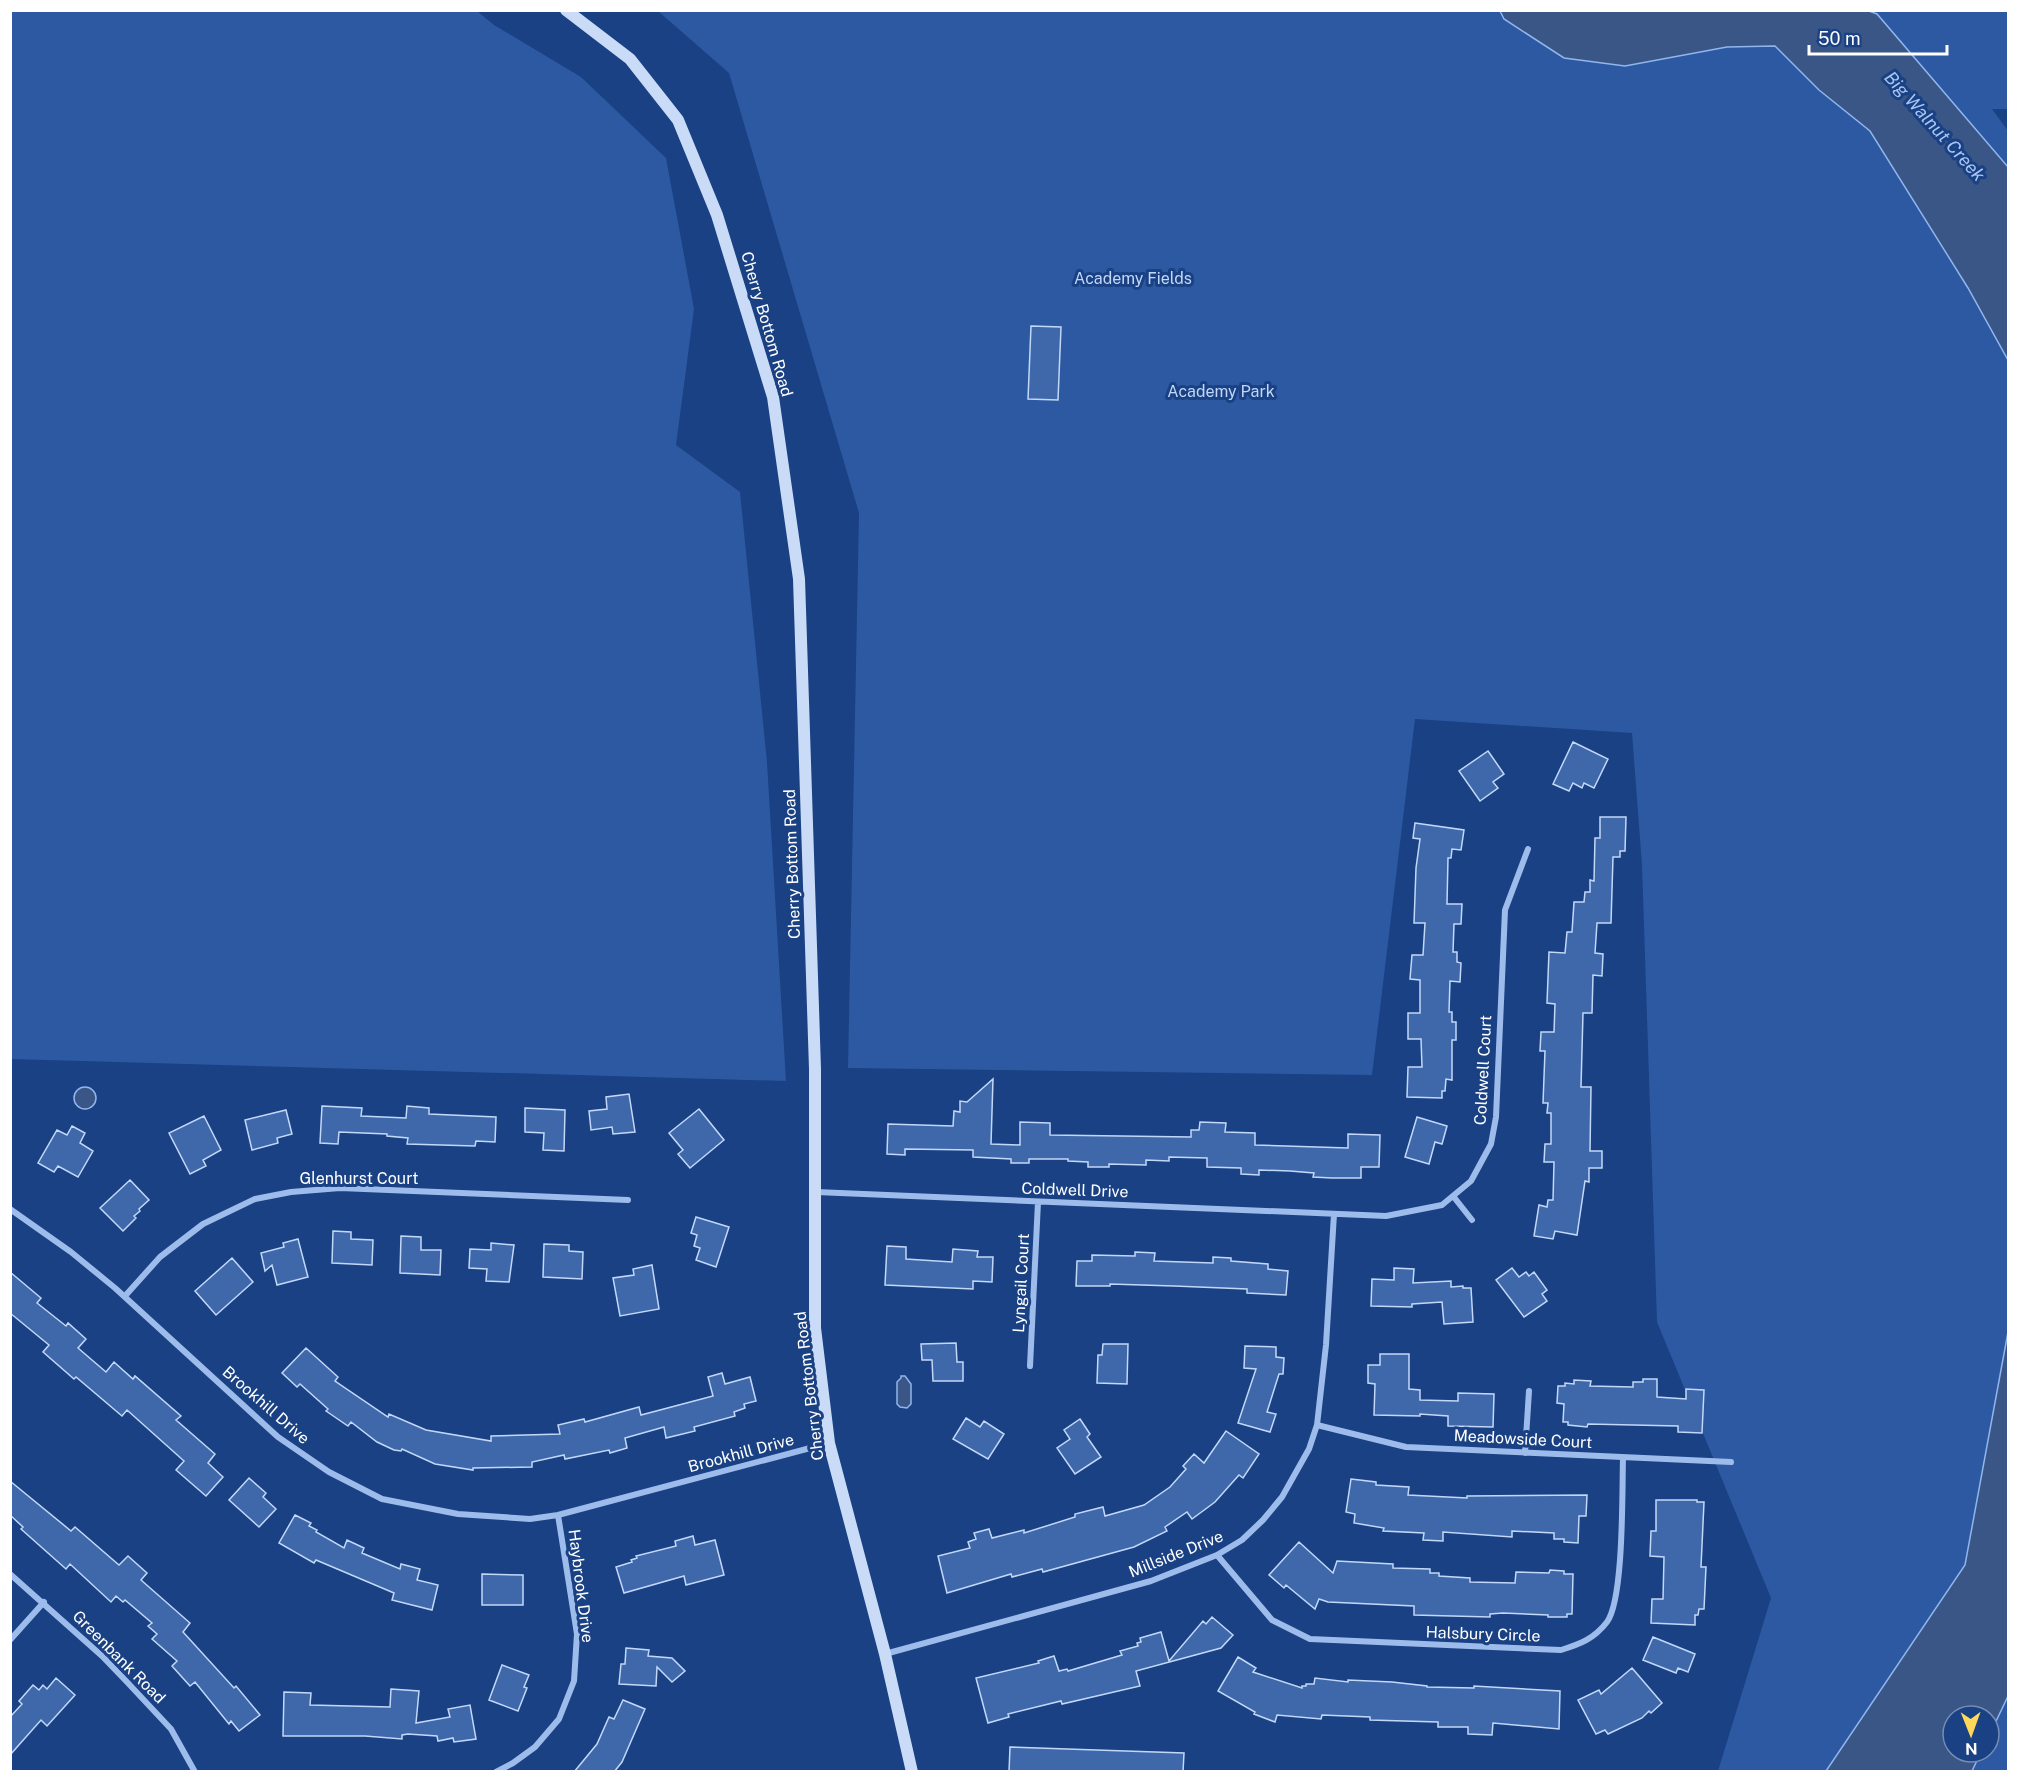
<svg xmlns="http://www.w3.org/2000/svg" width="2019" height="1782" font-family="'Public Sans',sans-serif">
  <rect width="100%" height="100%" fill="#194183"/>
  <path fill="#2c59a2" d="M11,10L477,11L494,25L581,77L666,158L694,309L676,445L740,492L767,762L786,1081L11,1059Z
    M658,11H1752L2008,214V1589L1917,1771H1718L1771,1598L1657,1322L1642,865L1632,733L1415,719L1372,1075L848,1068L859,513L729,73Z
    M1869,11H2008V109H1992L2008,131V167L1877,14Z
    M2008,1696V1771H1972L1981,1752H1989V1736Z"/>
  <path fill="#395687" stroke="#91b6ee" stroke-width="1.5" d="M1869,11L1877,14L2008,167V360L1968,288L1870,131L1819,90L1775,46L1727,47L1625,66L1564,58L1504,19L1500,11Z
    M74 1098a11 11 0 1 1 22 0a11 11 0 1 1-22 0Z
    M2008,1332V1696L1989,1736V1716H1953V1752H1981L1972,1771H1826L1965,1565Z
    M901,1376H905L911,1384V1404L907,1408L900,1407L897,1404V1382L901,1378Z"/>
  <path fill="#3e68aa" stroke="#c3d8f8" stroke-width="1.5" d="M1031,326L1061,327L1058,400L1028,399Z
    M1573,742L1608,759L1594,788L1584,783L1582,788L1573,783L1569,791L1553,784Z
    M1488,751L1504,774L1493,782L1498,788L1480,801L1459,771Z
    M1600,817H1626L1625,851H1620V857H1613L1611,923H1597L1595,953L1603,954L1602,976L1593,975L1592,1013H1583L1581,1087H1591L1590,1151H1602V1168H1589V1182L1585,1181L1577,1235L1555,1231L1553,1239L1534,1236L1539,1205L1547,1207L1548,1200H1553L1554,1162H1544L1545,1144H1551V1113H1547L1548,1103H1543L1545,1051H1540L1541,1032H1554L1555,1004L1547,1003L1549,952L1565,953L1567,932H1572L1574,902H1584L1585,892H1590V880L1594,881L1595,838H1600Z
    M1415,823L1464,830L1461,850L1452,849L1451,858H1448L1447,904H1462L1461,924H1454L1453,952H1457V962L1461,963L1460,982L1450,981L1449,1012H1452V1022H1456V1040H1452V1080L1446,1079L1445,1091H1442V1098L1407,1097L1408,1067H1422L1421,1039H1408V1013H1420V980L1410,979L1412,955H1423L1425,923H1414L1416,868L1420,839L1413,838Z
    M993,1079L991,1144L1020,1145V1122L1050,1123V1135L1191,1137V1130H1199L1200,1122L1226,1123L1225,1132L1255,1133V1145L1348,1148V1134L1380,1135L1379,1167H1361V1178H1332L1313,1177L1314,1173L1290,1171L1259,1170V1175L1241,1174V1168L1207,1167V1158L1169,1157V1161L1146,1160V1165L1109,1164V1167H1088V1162L1068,1161V1159H1029V1163H1011V1159L973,1157V1150L905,1149V1155L887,1154L888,1124L953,1126L954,1111L960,1112V1101L967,1102Z
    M629,1094L635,1132L613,1134L612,1127L591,1130L589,1111L607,1109L606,1097Z
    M322,1106L362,1108L361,1116L406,1118L407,1106L429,1108V1114L496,1117L495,1142L476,1141L475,1146L407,1144L408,1138L387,1136V1134L339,1132L338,1144L320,1143Z
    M525,1108L565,1110L564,1151L543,1150L544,1133L525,1132Z
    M699,1109L724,1140L690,1168L678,1154L683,1150L669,1133Z
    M286,1110L292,1134L277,1138L278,1143L252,1150L245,1120Z
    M204,1116L221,1150L203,1160L206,1166L190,1174L169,1133Z
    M1417,1117L1447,1126L1442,1144L1435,1142L1429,1164L1405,1157Z
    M72,1126L85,1133L80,1143L93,1151L78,1177L58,1166L54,1172L38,1163L57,1130L67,1135Z
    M130,1180L149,1200L139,1209L140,1211L134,1216L136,1218L123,1231L100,1208Z
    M696,1217L729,1227L716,1267L696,1260L700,1248L694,1246L697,1235L691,1233Z
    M333,1231L351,1232V1239L373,1240L372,1265L332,1263Z
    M401,1236L421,1237V1250H441L440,1275L400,1273Z
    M298,1239L308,1277L277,1285L272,1265L265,1271L261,1253L284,1247L283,1243Z
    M491,1243L514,1245L509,1282L486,1281L487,1269L469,1268L470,1249L491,1250Z
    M544,1244L569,1245V1251L583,1252L582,1279L543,1277Z
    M887,1246L906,1247V1259L952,1262L953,1249L978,1251L977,1257H993L992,1282L973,1281V1289L885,1285Z
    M1135,1252L1155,1253L1154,1261L1213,1263V1257L1231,1258V1261L1268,1264V1269L1288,1271L1286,1295L1247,1293V1289L1174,1286L1110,1284V1286H1076L1077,1261H1092V1255L1135,1256Z
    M232,1258L253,1282L216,1315L195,1291Z
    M652,1265L659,1309L620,1316L613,1278L634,1275L633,1269Z
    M1394,1268L1414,1269L1413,1283L1451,1281V1287L1463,1286V1288H1471L1473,1322L1444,1324L1442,1302L1412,1304V1307L1371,1306L1372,1279L1394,1280Z
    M1512,1268L1519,1277L1526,1272L1529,1276L1534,1272L1547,1290L1542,1294L1547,1301L1524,1317L1496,1280Z
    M10,1272L41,1298L37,1303L66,1326L68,1323L86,1339L78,1348L106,1372L114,1362L133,1379L135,1376L181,1416L176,1420L215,1454L208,1463L223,1477L206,1496L176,1470L184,1461L127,1410L122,1416L76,1377L74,1379L43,1352L49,1345L10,1313Z
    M956,1343L957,1362H963V1381H933L932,1360H922L921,1344Z
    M1103,1344H1128L1127,1384L1097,1383L1098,1355H1102Z
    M1245,1346L1276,1347V1357L1284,1358L1283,1374H1279L1267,1412L1276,1414L1270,1432L1238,1423L1256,1369L1244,1368Z
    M306,1348L338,1377L335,1381L388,1417L389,1414L426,1430L491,1441V1436L560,1434L558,1425L584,1419L585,1422L639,1407L641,1415L713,1396L708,1377L722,1373L725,1384L750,1377L756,1401L744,1404L745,1408L734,1412L735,1416L694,1427L695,1431L666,1438L664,1427L625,1438L627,1448L610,1453L609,1450L565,1459L564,1455L532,1462V1467L473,1468V1470L435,1464L402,1449L401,1451L394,1450L377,1442L351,1422L348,1426L326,1411L328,1409L300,1384L297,1387L282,1373Z
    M1380,1354H1409V1389L1420,1390V1400L1458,1401V1393L1494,1394L1493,1427L1448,1426V1416L1420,1414V1416L1374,1415L1375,1384L1368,1383V1365H1380Z
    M1643,1379H1657V1397L1686,1399V1389L1704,1390L1702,1433L1678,1432V1426L1588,1424L1587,1427L1568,1425V1422H1563L1564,1404L1557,1403L1558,1386H1565V1383L1574,1384V1380L1591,1381L1590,1386L1633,1387V1382H1643Z
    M966,1418L980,1427L984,1421L1004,1434L988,1459L953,1439Z
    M1080,1419L1090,1434L1087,1437L1101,1457L1075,1474L1057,1448L1070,1439L1064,1430Z
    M1226,1431L1259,1454L1243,1478L1239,1475L1215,1502L1192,1519L1187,1512L1165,1527L1167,1531L1134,1547L1043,1572L1042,1569L1012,1577L1011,1574L947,1593L938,1556L970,1548L968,1542L976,1539L974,1533L989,1529L992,1538L1024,1530V1533L1075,1517V1514L1103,1507L1105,1516L1144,1505L1170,1487L1186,1469L1183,1466L1194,1454L1204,1463Z
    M249,1478L266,1493L263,1497L276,1509L259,1527L229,1500Z
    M1351,1479L1376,1482V1485L1409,1487L1408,1495L1467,1498V1496L1587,1495L1586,1516H1579L1578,1543L1564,1542V1539H1554V1533L1512,1531V1537L1443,1532V1541L1423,1540L1424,1533L1383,1531L1384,1528L1354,1523L1355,1514L1346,1512Z
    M10,1481L71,1531L75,1527L119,1565L128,1556L147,1573L141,1580L190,1623L183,1632L234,1688L236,1686L260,1715L239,1731L231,1721L229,1724L195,1682L190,1686L172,1666L177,1661L152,1639L157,1634L148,1626L152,1623L125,1600L123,1602L116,1596L111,1602L70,1564L66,1569L21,1529L23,1527L10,1515Z
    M1656,1500H1697V1502H1704L1701,1567H1706L1704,1609H1699L1698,1615H1695V1625L1651,1623L1652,1599H1663L1664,1557L1650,1556L1651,1531H1656Z
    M295,1515L311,1523L309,1526L317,1530L316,1532L344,1548L347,1540L364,1548L362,1553L400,1569L401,1564L420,1569L417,1580L438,1585L432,1610L392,1600L394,1593L316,1560L314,1563L279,1543Z
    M693,1536L695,1545L715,1540L724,1575L686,1585L684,1576L624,1593L616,1567L632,1562L631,1560L637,1558L636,1556L676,1546L675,1541Z
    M1299,1542L1333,1573L1337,1561L1393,1564V1568L1430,1569V1573H1439V1576L1470,1578V1582L1515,1583L1516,1572L1549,1573L1550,1570L1564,1571V1574H1573L1572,1614H1567V1617H1548V1615L1503,1613L1490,1614V1617L1414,1615V1606L1328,1602L1319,1599L1315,1609L1286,1585L1284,1588L1269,1575Z
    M482,1574L523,1575V1605H482Z
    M1212,1617L1233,1635L1221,1648L1136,1671L1140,1686L1062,1704L1061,1701L1008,1714L1009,1717L988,1723L976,1678L1039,1663L1038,1661L1054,1656L1059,1671L1067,1669L1068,1671L1122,1655L1120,1651L1138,1646L1137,1643L1141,1642L1140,1638L1161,1632L1169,1661L1203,1621L1206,1624Z
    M1653,1637L1695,1654L1688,1672L1678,1668L1676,1673L1643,1660Z
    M626,1648L649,1650L648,1656L672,1658L685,1671L672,1682L657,1667L656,1686L619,1684L621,1664H625Z
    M1238,1657L1256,1668L1253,1672L1302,1688V1686H1306V1684H1314L1315,1678L1348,1682V1680L1392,1682L1427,1686V1687L1474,1688V1686L1560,1691L1559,1729L1493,1723L1492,1735L1468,1734V1727H1438V1722L1370,1720V1717L1322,1715L1321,1719L1277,1715L1275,1722L1254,1714L1255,1712L1218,1691Z
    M502,1665L529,1675L524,1687L527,1688L518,1711L489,1700Z
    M1632,1668L1662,1703L1651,1713L1649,1711L1642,1718L1608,1734L1605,1730L1596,1734L1578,1700L1599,1690L1601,1694Z
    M56,1678L75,1695L47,1726L41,1720L10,1755V1717L22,1704L19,1701L33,1685L39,1690L43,1685L47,1689Z
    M391,1689L419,1691L416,1723L450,1717L448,1709L470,1705L476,1739L454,1742L453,1738L438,1741L437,1736L408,1734L402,1735V1739L365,1736H283L284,1692L311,1693L310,1705L390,1707Z
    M623,1700L645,1709L622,1762L614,1772H574L597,1744L609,1717L614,1719Z
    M1010,1747L1184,1753L1183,1772H1009Z"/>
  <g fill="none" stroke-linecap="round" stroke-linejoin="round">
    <path stroke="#9ebceb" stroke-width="6" d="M816,1192L1386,1216L1442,1205L1471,1181L1491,1144L1496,1117L1505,910L1528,849
      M1453,1196L1472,1220
      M10,1209L71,1252L115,1288L278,1437L329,1472L382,1499L458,1514L530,1519L558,1515L829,1443
      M125,1296L160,1257L203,1224L255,1199L291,1192L340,1188L628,1200
      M1030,1366L1038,1202
      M1317,1425L1406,1447L1731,1462
      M1525,1453L1529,1391
      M1217,1555L1272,1620L1310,1639L1561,1650C1580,1644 1594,1639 1607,1622C1624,1599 1622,1491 1623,1458
      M10,1574L102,1656L127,1682L171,1729L195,1772
      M10,1640L44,1602
      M885,1654L1151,1581L1217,1555L1242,1540L1263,1520L1282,1497L1309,1449L1317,1425L1326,1345L1334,1214
      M496,1772L513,1763L535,1747L559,1719L574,1681L577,1634L558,1515"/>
    <path stroke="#cadbf8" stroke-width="12" d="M566,10L630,59L678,120L717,215L773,397L799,579L815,1069V1328L829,1443L885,1654L912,1772"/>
  </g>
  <g text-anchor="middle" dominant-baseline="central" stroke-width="6" stroke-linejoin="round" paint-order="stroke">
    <g font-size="16" fill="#c3d8f8" stroke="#194183">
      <text x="1133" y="278">Academy Fields</text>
      <text x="1221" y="391">Academy Park</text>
    </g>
    <g font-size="16" fill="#fff" stroke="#194183">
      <text transform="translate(767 324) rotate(74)">Cherry Bottom Road</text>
      <text transform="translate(792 864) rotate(-92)">Cherry Bottom Road</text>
      <text transform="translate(1483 1070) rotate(-87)">Coldwell Court</text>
      <text x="359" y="1178">Glenhurst Court</text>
      <text transform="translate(1075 1190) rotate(2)">Coldwell Drive</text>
      <text transform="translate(1021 1283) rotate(-87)">Lyngail Court</text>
      <text transform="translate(809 1386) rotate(-97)">Cherry Bottom Road</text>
      <text transform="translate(266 1405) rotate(41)">Brookhill Drive</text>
      <text transform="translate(1523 1439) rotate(3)">Meadowside Court</text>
      <text transform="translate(741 1453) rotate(-15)">Brookhill Drive</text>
      <text transform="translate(1176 1554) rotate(-22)">Millside Drive</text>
      <text transform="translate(581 1586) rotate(83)">Haybrook Drive</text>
      <text transform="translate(1483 1634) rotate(2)">Halsbury Circle</text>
      <text transform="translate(119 1657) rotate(45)">Greenbank Road</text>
    </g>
    <g font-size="18" font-style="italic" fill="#a9c6f3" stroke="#194183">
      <text transform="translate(1935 126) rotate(48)">Big Walnut Creek</text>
    </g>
  </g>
  <rect width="2019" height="1782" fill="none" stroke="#ffffff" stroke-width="24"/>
  <g transform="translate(1971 1734) rotate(179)"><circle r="28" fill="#194183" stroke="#758db5" stroke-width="1.5"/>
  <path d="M0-4.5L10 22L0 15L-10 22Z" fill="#fed959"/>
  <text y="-9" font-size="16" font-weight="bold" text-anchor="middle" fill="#ffffff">N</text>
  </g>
  <path d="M1809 45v9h138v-9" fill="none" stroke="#ffffff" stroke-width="3"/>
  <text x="1818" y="45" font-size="18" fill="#ffffff" stroke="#194183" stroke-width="4.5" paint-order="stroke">50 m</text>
</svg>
